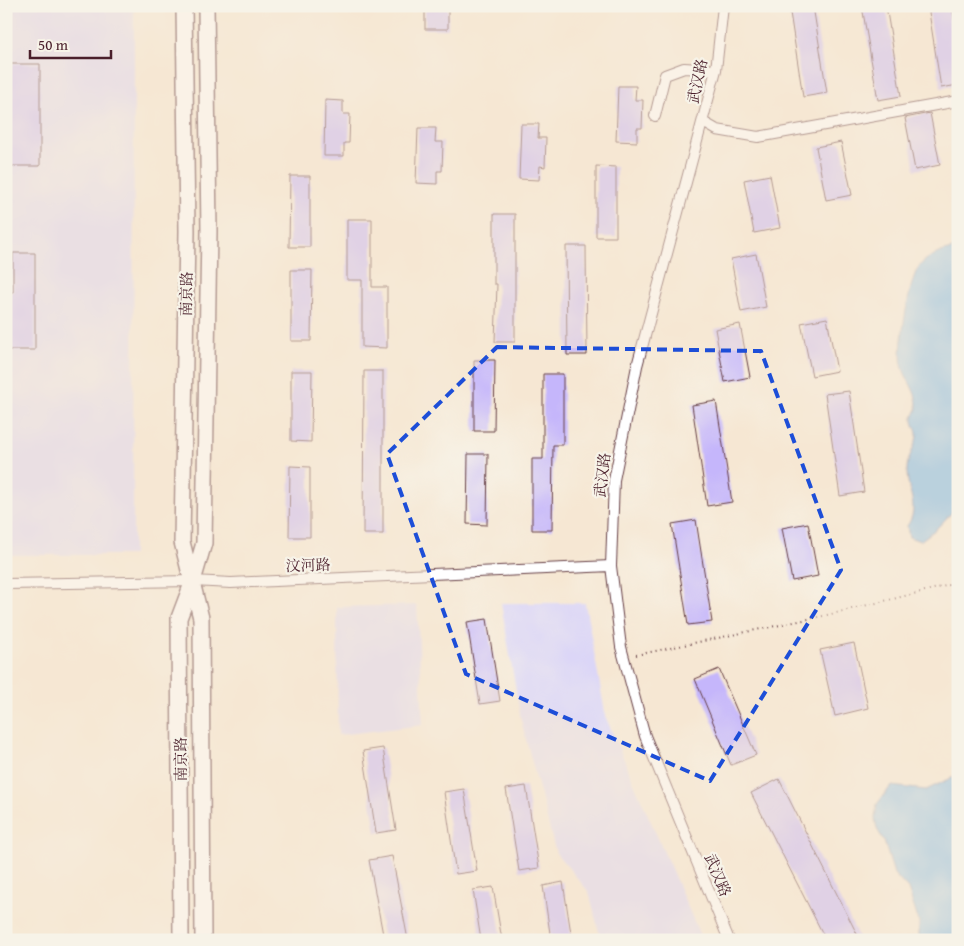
<svg xmlns="http://www.w3.org/2000/svg" width="964" height="946" font-family="'Gentium Book Plus','Noto Serif SC',serif">
  <rect width="100%" height="100%" fill="#f7f3e8"/>
  <filter id="ink" filterUnits="userSpaceOnUse"><feTurbulence type="fractalNoise" baseFrequency=".02" numOctaves="2"/><feDisplacementMap in="SourceGraphic" scale="10" xChannelSelector="R" yChannelSelector="G"/><feConvolveMatrix kernelMatrix="1 2 1 2 8 2 1 2 1" color-interpolation-filters="sRGB"/></filter>
  <filter id="wash" filterUnits="userSpaceOnUse"><feTurbulence type="fractalNoise" baseFrequency=".0096" numOctaves="4" result="noise"/><feDisplacementMap in="SourceGraphic" scale="20" xChannelSelector="R" yChannelSelector="G"/><feGaussianBlur stdDeviation="1.12" result="paint"/><feColorMatrix in="noise" values="0 0 0 0 0 0 0 0 0 0 0 0 0 0 0 0 0 1.4 0 .05"/><feComposite in="paint" operator="in"/></filter>
  <g filter="url(#wash)">
    <rect width="100%" height="100%" fill="#f6e7d3"/>
    <path fill="#dbd6f7" d="M6,6H134L133,555H6Z
      M501,603H585L606,718L702,940H601L589,892L556,853L521,720Z
      M417,605L423,725L338,735L337,607Z"/>
    <path fill="#72b5e8" stroke="#5e6a8a" d="M958,248V506L936,529L920,541L909,537L907,526C921,507 906,490 907,469C907,457 916,446 917,436C918,430 912,424 913,418C914,414 917,411 917,407C918,392 905,379 902,365C898,348 909,282 918,268C926,256 944,250 958,248Z
      M958,775V884L954,903L958,940H919V922L908,889L894,874L884,841L877,829L875,818L877,804L891,786L926,790Z"/>
    <g id="blocks">
      <path fill="#c5b6fb" d="M425,6H448V29H425Z
        M789,6H813L827,93L803,97Z
        M862,6H886L901,96L878,100Z
        M928,6H952L958,42V85L941,88Z
        M6,64H40V166H9Z
        M618,86H636L635,100H643L642,128H637V142L616,141Z
        M325,100L343,101V114H350L349,143H344V156H324Z
        M930,113L940,165L915,170L905,118Z
        M521,124H539L538,138H546L545,167L540,166L539,180L519,179Z
        M418,128H436L435,142H443L442,171H437V184L416,183Z
        M841,142L852,195L826,200L816,147Z
        M596,166L616,167V237H596Z
        M770,175L780,228L754,233L744,180Z
        M290,176H310V247H289Z
        M494,214H515V342H495L497,284H494Z
        M347,219H372V287H387V348L362,347V280H347Z
        M566,246H586L587,355H567Z
        M13,253H35V350H6V292H13Z
        M756,254L766,307L741,312L731,259Z
        M291,270H312L311,341H291Z
        M827,318L837,371L812,376L801,323Z
        M740,324L750,377L725,382L715,329Z
        M474,360H495L494,431H474Z
        M291,371H312L311,442L291,441Z
        M364,371H383V534H363Z
        M543,374H563V445H553L552,530H532V459H543Z
        M849,391L864,492L840,496L825,394Z
        M716,401L732,502L707,506L692,405Z
        M468,454H488L487,525L467,524Z
        M290,466L310,467V537H289Z
        M696,520L712,622L688,625L672,524Z
        M808,523L818,576L792,581L782,528Z
        M487,619L500,701L480,704L467,622Z
        M854,643L868,708L835,716L820,650Z
        M719,669L756,755L731,765L695,679Z
        M383,748L396,830L376,833L363,751Z
        M779,779L860,940H826L751,793Z
        M526,786L539,868L519,871L506,789Z
        M464,789L477,871L456,874L444,792Z
        M392,856L408,940H384L369,860Z
        M563,882L572,940H551L543,886Z
        M493,887L502,940H481L473,890Z"/>
    </g>
  </g>
  <g filter="url(#ink)">
    <use href="#blocks" fill-opacity="0" stroke="#643d44" stroke-width="1"/>
    <g fill="none" stroke-linecap="round" stroke-linejoin="round">
      <defs>
        <path id="minor" d="M723,6L716,70L637,366L614,480L611,566L621,647L645,736L729,940
          M655,116L665,75L684,68L716,70
          M703,122L717,130L758,137L958,101
          M6,584L193,581L231,583L611,566"/>
        <path id="highway" d="M184,6L187,231L182,542L201,618L203,940
          M181,940L179,618L193,581L204,543L209,231L206,6"/>
      </defs>
      <use href="#minor" stroke="#643d44" stroke-width="12"/>
      <use href="#highway" stroke="#643d44" stroke-width="18"/>
      <path stroke="#643d44" stroke-width="2" stroke-dasharray="1 4" stroke-linecap="butt" d="M636,655L823,616L958,583"/>
      <use href="#minor" stroke="#fff" stroke-width="10"/>
      <use href="#highway" stroke="#fff" stroke-width="15"/>
    </g>
  </g>
  <path d="M0 0H964V946H0ZM497,347L761,351L841,570L710,781L466,674L387,454Z" fill="#f6e7d3" fill-opacity=".55" fill-rule="evenodd"/>
  <path fill="none" stroke="#1d4ed8" stroke-width="4" stroke-dasharray="10 6" stroke-linejoin="round" d="M497,347L761,351L841,570L710,781L466,674L387,454Z"/>
  <g text-anchor="middle" dominant-baseline="central" stroke-width="4.5" stroke-linejoin="round" paint-order="stroke">
    <g font-size="15" fill="#4a1f2b" stroke="#f7f3e8">
      <text transform="translate(697 81) rotate(-78)">武汉路</text>
      <text transform="translate(186 294) rotate(-89)">南京路</text>
      <text transform="translate(602 475) rotate(-83)">武汉路</text>
      <text transform="translate(308 565) rotate(-2)">汶河路</text>
      <text transform="translate(180 759) rotate(-90)">南京路</text>
      <text transform="translate(718 875) rotate(67)">武汉路</text>
    </g>
  </g>
  <rect width="964" height="946" fill="none" stroke="#f7f3e8" stroke-width="25"/>
  <path d="M30 50v8h81v-8" fill="none" stroke="#4a1f2b" stroke-width="2.5"/>
  <text x="38" y="50" font-size="15" fill="#4a1f2b" stroke="#f7f3e8" stroke-width="4" paint-order="stroke">50 m</text>
</svg>
